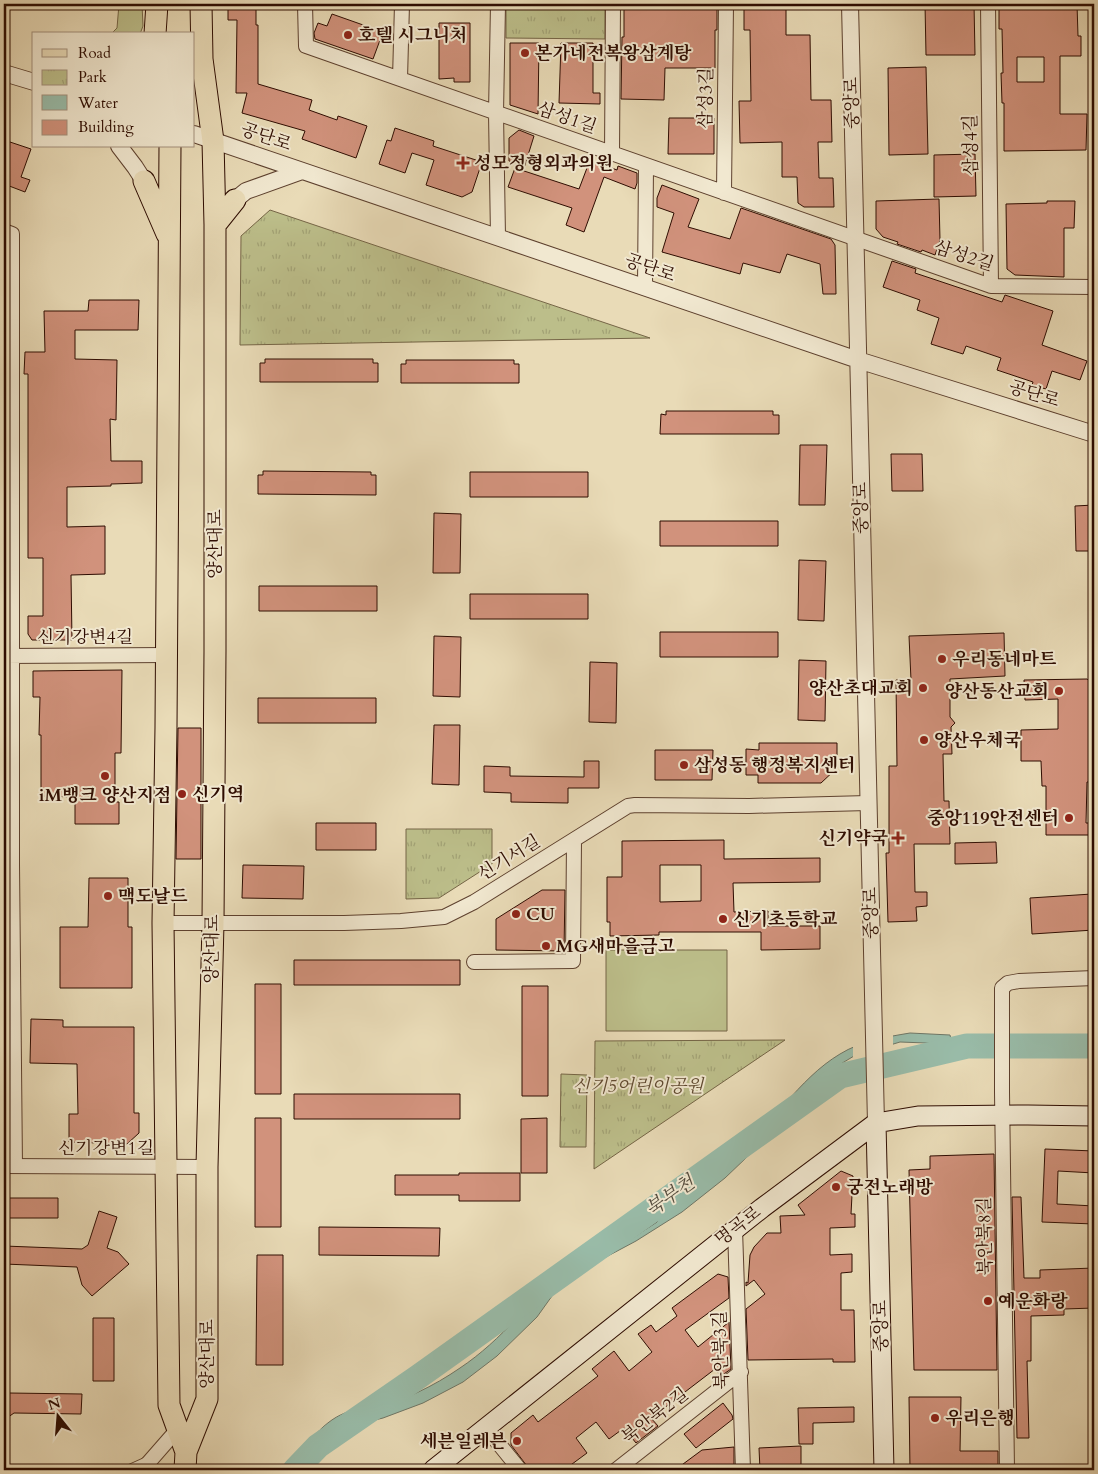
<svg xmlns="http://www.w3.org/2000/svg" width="1098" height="1474" font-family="Cardo,'Noto Serif KR',serif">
  <defs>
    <pattern id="park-tufts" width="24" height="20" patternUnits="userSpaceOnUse" patternTransform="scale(1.25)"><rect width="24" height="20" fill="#bcbe8a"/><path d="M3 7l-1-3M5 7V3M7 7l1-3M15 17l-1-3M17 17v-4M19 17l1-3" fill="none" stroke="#a2a275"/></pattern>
  </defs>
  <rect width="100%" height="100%" fill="#e9dbb7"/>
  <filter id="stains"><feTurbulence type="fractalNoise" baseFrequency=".004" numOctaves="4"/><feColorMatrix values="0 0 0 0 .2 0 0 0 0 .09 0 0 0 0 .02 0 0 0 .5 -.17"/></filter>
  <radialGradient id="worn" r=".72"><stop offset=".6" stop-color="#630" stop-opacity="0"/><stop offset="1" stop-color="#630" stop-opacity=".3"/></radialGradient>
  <path fill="#bcbe8a" stroke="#756546" d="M119,4H142L143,26L140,34H111L117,28Z
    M606,950H727V1031H606Z"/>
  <path fill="url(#park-tufts)" stroke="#756546" d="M506,4H605V39L506,38Z
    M270,210L650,338L240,345L241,236Z
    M406,829H492V864L439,898L406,899Z
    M785,1040L594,1169L595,1041Z
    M561,1074L587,1075L586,1147H560Z"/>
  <path fill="#99bca9" stroke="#6e7666" d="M910,1033L950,1035L952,1044L900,1042L854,1056L834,1068L812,1084L797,1102L790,1116L725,1178L682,1212L636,1241L576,1273L557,1289L537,1317L497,1356L463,1382L423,1403L383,1418L351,1426L316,1454L299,1470H288C302,1450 321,1422 345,1413C353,1410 363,1411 372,1409C403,1401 434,1386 460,1368C481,1354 499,1337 516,1319C526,1308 535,1293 547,1284C575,1262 606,1242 637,1223C670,1202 703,1182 734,1157C771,1127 798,1079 840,1054C861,1041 886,1037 910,1033Z"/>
  <path fill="#e9dbb7" d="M893,1033V1046L853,1059V1044Z"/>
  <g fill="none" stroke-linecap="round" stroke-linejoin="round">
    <path stroke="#646455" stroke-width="1" d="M654,1218L658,1219L657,1222L634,1237L628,1238V1234Z
      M338,1424L341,1425L340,1428L321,1443H318L317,1440L324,1433Z"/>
    <path stroke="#99bca9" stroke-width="25" d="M295,1470L318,1446L418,1377L840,1076L967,1046H1094"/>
  </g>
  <path fill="#d1927c" stroke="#2e0c01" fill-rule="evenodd" d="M228,4H256V25H258V84L312,100L309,110L337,120L338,116L367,126L356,158L302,139L305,131L242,113L247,93H236L237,20H228Z
    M624,4H717V30H715V68H665L664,100L621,99L622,37H624Z
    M744,4H786V35H810L811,100H831L832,142H818L819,178H833L834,207H804L798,203L797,177H782V142L740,143L739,101H751L750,30H744Z
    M925,4H974L975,55H926Z
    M999,4H1077L1078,36H1081V56H1060V114H1087L1086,150L1004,151V103H1002L1001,73H1003L1002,29H999ZM1017,57H1044V82H1017Z
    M332,14L383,32L373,59L315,39L314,33L318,23L327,26Z
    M439,23H470V82H454V78L439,79Z
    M510,43H539L538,114L510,105Z
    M561,43H593V93H600V104L559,103Z
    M926,67L928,154L889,155L888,68Z
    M669,118H714V154H668Z
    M395,128L434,141L433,146L482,162L472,192L462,197L426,185L434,160L412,153L405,173L379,164L387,140L391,141Z
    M519,130L534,136L524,168L509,161V138Z
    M4,140L31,149L21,177L30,180L25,192L4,184Z
    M975,154L976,196L934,197V155Z
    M590,160L617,170L618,166L637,173V183L635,189L604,177L584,232L566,225L572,208L508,187L515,168L579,189Z
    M662,185L699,199L688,227L730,239L741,208L831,239L835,245L836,294H823L820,264L787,254L780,273L743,263L740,274L662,252L674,213L657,207V198Z
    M939,199L940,240L935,255L922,250L921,252L897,244L898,242L883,237L876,229V201Z
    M1047,201H1075L1074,228H1064V277L1015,275L1007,269L1006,204L1047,203Z
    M892,261L916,269L915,273L1002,302L1005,295L1053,311L1042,345L1087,361L1080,380L1052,371L1046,389L1032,385L1033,382L997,370L1001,358L966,346L963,354L931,344L939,318L917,310L920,300L883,287Z
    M89,300H139L138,330H75V359L117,360L116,420L110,419L111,461H142V483L111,484V486L67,487V527L105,526V574L71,575L72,640H32L28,634V616H43V558H28V374H24L25,352H45L44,311H88Z
    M265,359H373V363H378V382H260V363H265Z
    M406,360H514V364H519V383H401V364H406Z
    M666,411H773V415H779V434H660L661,414L666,415Z
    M800,445H827L825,505H799Z
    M891,454H922L923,491H892Z
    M263,471L371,472V475H376V495L258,494V475H263Z
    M470,472H588V497H470Z
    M1094,505V551H1076L1075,506Z
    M434,513L461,514L460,573H433Z
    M660,521H778V546H660Z
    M799,560L826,561L824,621L798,620Z
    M259,586H377V611H259Z
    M470,594H588V619H470Z
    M660,632H778V657H660Z
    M1004,633L1005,676L950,679V717L955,723L951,727L952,754H943L944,801H949L950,844H914L915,892H927V906L916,907L917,921L888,922L886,853H889V766H897L896,680H911L909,636Z
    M434,636L461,637L460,697L433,696Z
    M799,660L826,661L825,721L798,720Z
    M590,662L617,663L616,723L589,722Z
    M122,670L121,753H115V802H119V824H75V797L41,796V735H39L40,697H33V671Z
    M1087,679L1093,683L1094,782H1087L1086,823H1094V835H1046V786H1042L1041,761H1021V730L1058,729V699L1025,700L1024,680Z
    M258,698H376V723H258Z
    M434,725H460L459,785L432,784Z
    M178,728H201V859H176Z
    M759,743H837V768L821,783H758V775H746V749L759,750Z
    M655,750H713L712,780H655Z
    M584,761H599V788H568V803L511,802V793L484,792V766L510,767V776L584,777Z
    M316,823H376V850H316Z
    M724,840V859L820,858V882L733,883L734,912L768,911V926H820V949L761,950V932H659V935L610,936V922H607V877H622V841ZM660,865H701V901L660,902Z
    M996,842L997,863L955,864V843Z
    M243,865L304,866L303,899L242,898Z
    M89,878H128V927H132V988H60V927H88Z
    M542,890H565L564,951L496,950V919Z
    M1092,894L1094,930L1032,934L1030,898Z
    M294,960H460V985H294Z
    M255,984H281V1094H255Z
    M522,986H548V1096H522Z
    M31,1019L63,1020V1027H134V1113H139V1133L127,1144L69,1142V1114H78L77,1064L30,1063Z
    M294,1094H460V1119H294Z
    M255,1118H281V1227H255Z
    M547,1118V1173H521V1119Z
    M1045,1149L1094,1151V1173L1058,1171L1057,1204L1094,1206V1224L1042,1222Z
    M994,1154L997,1370H914L909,1170L930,1169V1156Z
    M841,1171L853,1176L851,1214H855V1227L830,1228V1255L852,1254V1272L841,1273V1310H854L855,1362H833V1359L748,1360L746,1309L765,1294L754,1280L746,1286V1282L748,1283L750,1255L754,1247L767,1233H781L780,1216L805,1215L798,1205Z
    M459,1173H520V1201H459V1195H395V1175H459Z
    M1012,1197H1021L1024,1278H1040V1270L1094,1268V1308L1064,1309V1315L1031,1316V1361H1027L1029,1438H1017Z
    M4,1198H58V1218H4Z
    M99,1211L117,1217L107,1248L118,1252L129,1264L92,1296L82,1285L77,1267L4,1264V1246L82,1249L88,1245Z
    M319,1227L440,1228L439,1256L319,1255Z
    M257,1255H283V1365H256Z
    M718,1274L728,1277L729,1298L685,1330L698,1347L729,1322L731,1369L721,1376L715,1369L651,1418L658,1426L636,1443L624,1428L609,1439L596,1422L576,1438L587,1453L564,1470H530L511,1445V1433L533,1415L538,1422L598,1376L592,1369L614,1351L629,1371L652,1352L638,1334L651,1325L656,1332L677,1316L672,1308Z
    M93,1318H114V1381H93Z
    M9,1393L82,1394L81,1414L14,1413L4,1420V1396Z
    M909,1397H961L960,1451H998V1470H910Z
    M723,1403L732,1415L733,1419L696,1448L684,1434Z
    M854,1407V1422L813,1423V1444H799L798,1408Z
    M801,1446V1470H760L759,1448Z
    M734,1447V1467H728V1470H675L702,1450Z"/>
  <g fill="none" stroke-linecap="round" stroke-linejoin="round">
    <defs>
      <path id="service" d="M126,1470L146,1461"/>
      <path id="minor" d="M305,4L306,46L991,286L1094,287
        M498,4L496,113L498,237
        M988,4L991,286
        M400,79L402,4
        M612,154L613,4
        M724,193L726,4
        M4,231L12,234V865L15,1166
        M645,288L646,166
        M5,656L167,655
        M163,923H344L401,921L444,917L474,902L628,806L635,805L749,806L868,803
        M474,962L573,961L574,840
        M4,1166L207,1167
        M735,1229L743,1470
        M486,1428L520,1470
        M142,1470L177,1430
        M616,1470L741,1372
        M1007,1470L1002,1092V988L1008,983L1019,981L1094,978"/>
      <path id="tertiary" d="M850,4L876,1123
        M4,73L34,82
        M194,134L858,360L1094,434
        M119,146L135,167L144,181
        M235,200L246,191L302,171"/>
      <path id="secondary" d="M876,1123L884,1470
        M433,1470L762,1208L876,1123L918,1116L1028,1115L1094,1116"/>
      <path id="primary" d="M155,34L157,4
        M170,146L166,727L163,923L169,1405L186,1452
        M144,181L167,234
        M215,225L235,200
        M185,1470L186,1452L207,1399V1167L213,923L215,651V225L213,141L202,59L201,4"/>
    </defs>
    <use href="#service" stroke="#5d402e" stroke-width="9"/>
    <use href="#minor" stroke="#5d402e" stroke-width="16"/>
    <use href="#tertiary" stroke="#5d402e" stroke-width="18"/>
    <use href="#secondary" stroke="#2e0c01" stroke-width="21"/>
    <use href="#primary" stroke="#2e0c01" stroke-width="23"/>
    <use href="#service" stroke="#f1e8d0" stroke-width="7"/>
    <use href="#minor" stroke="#f1e8d0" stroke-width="14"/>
    <use href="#tertiary" stroke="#f1e8d0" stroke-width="16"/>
    <use href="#secondary" stroke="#f1e8d0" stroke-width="19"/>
    <use href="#primary" stroke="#e9dbb7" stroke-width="21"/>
  </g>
  <g fill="#8f2418" stroke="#f1e8d0" stroke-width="2">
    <circle cx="348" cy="35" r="5"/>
    <circle cx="525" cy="53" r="5"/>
    <path d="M460.5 155.5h5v5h5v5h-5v5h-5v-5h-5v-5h5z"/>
    <circle cx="942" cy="659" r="5"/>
    <circle cx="923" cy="688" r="5"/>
    <circle cx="1059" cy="691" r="5"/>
    <circle cx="924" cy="740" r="5"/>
    <circle cx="684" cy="765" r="5"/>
    <circle cx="105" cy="776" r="5"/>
    <circle cx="182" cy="794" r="5"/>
    <circle cx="1069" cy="818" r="5"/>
    <path d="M895.5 830.5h5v5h5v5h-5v5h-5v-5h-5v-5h5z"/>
    <circle cx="108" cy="896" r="5"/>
    <circle cx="516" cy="914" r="5"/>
    <circle cx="723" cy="919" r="5"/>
    <circle cx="546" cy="946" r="5"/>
    <circle cx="836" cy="1187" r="5"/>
    <circle cx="988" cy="1301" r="5"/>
    <circle cx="935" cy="1418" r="5"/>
    <circle cx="517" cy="1441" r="5"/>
  </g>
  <g text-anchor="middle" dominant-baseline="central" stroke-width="4" stroke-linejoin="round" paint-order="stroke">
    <g font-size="18" font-weight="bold" fill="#2e0c01" stroke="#f1e8d0" text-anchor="start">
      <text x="358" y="35">호텔 시그니처</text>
      <text x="535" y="53">본가네전복왕삼계탕</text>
      <text x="474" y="163">성모정형외과의원</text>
      <text x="952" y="659">우리동네마트</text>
      <text x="913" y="688" text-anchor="end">양산초대교회</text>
      <text x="1049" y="691" text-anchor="end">양산동산교회</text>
      <text x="934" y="740">양산우체국</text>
      <text x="694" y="765">삼성동 행정복지센터</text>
      <text x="192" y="794">신기역</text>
      <text x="105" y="795" text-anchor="middle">iM뱅크 양산지점</text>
      <text x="1059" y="818" text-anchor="end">중앙119안전센터</text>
      <text x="888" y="838" text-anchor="end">신기약국</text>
      <text x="118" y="896">맥도날드</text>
      <text x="526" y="914">CU</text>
      <text x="733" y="919">신기초등학교</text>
      <text x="556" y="946">MG새마을금고</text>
      <text x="846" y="1187">궁전노래방</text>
      <text x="998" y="1301">예운화랑</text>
      <text x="945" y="1418">우리은행</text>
      <text x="507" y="1441" text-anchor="end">세븐일레븐</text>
    </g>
    <g font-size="18" fill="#2e0c01" stroke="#f1e8d0">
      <text transform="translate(706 98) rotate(-89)">삼성3길</text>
      <text transform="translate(852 103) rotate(-91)">중앙로</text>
      <text transform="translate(567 118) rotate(19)">삼성1길</text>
      <text transform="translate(266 137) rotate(19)">공단로</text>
      <text transform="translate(971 145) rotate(-91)">삼성4길</text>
      <text transform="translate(964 256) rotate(18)">삼성2길</text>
      <text transform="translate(650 268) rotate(19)">공단로</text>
      <text transform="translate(1034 394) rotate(17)">공단로</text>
      <text transform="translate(861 508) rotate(-91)">중앙로</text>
      <text transform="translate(215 544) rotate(-90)">양산대로</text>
      <text x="85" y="637">신기강변4길</text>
      <text transform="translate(509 858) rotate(-32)">신기서길</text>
      <text transform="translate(871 913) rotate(-91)">중앙로</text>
      <text transform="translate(212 949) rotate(-89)">양산대로</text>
      <text x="106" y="1148">신기강변1길</text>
      <text transform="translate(738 1226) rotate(-38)">명곡로</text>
      <text transform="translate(985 1236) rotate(-91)">북안북8길</text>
      <text transform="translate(881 1326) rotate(-91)">중앙로</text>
      <text transform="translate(721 1350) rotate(-92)">북안북3길</text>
      <text transform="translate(207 1354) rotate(-90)">양산대로</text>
      <text transform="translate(655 1416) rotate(-38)">북안북2길</text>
    </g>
    <g font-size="18" font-style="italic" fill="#604a31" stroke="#f1e8d0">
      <text x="638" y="1086">신기5어린이공원</text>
    </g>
    <g font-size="19" font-style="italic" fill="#534a3c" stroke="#f1e8d0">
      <text transform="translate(670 1196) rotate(-35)">북부천</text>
    </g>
  </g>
  <rect width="1098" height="1474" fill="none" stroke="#e9dbb7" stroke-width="20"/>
  <rect x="5" y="5" width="1088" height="1464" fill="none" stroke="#2e0c01" stroke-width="2.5"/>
  <rect x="10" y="10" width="1078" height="1454" fill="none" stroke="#2e0c01"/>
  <rect x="32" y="32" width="162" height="115" fill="#f1e8d0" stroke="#a3907d"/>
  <rect x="42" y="49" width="25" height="8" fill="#e9dbb7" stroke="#a3907d"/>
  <text x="78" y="58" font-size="15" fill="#2e0c01">Road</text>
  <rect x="42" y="70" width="25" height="15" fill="url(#park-tufts)" stroke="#a3907d"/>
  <text x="78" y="82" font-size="15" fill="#2e0c01">Park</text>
  <rect x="42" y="95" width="25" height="15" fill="#99bca9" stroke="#a3907d"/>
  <text x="78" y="108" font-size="15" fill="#2e0c01">Water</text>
  <rect x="42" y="120" width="25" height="15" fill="#d1927c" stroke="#a3907d"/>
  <text x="78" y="132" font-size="15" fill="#2e0c01">Building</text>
  <g transform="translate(58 1416) rotate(343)" stroke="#f1e8d0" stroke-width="4" paint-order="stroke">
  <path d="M0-4L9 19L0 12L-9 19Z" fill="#2e0c01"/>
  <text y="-8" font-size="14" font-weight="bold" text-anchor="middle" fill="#2e0c01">N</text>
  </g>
  <rect width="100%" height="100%" filter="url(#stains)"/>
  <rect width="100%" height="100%" fill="url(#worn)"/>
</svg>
